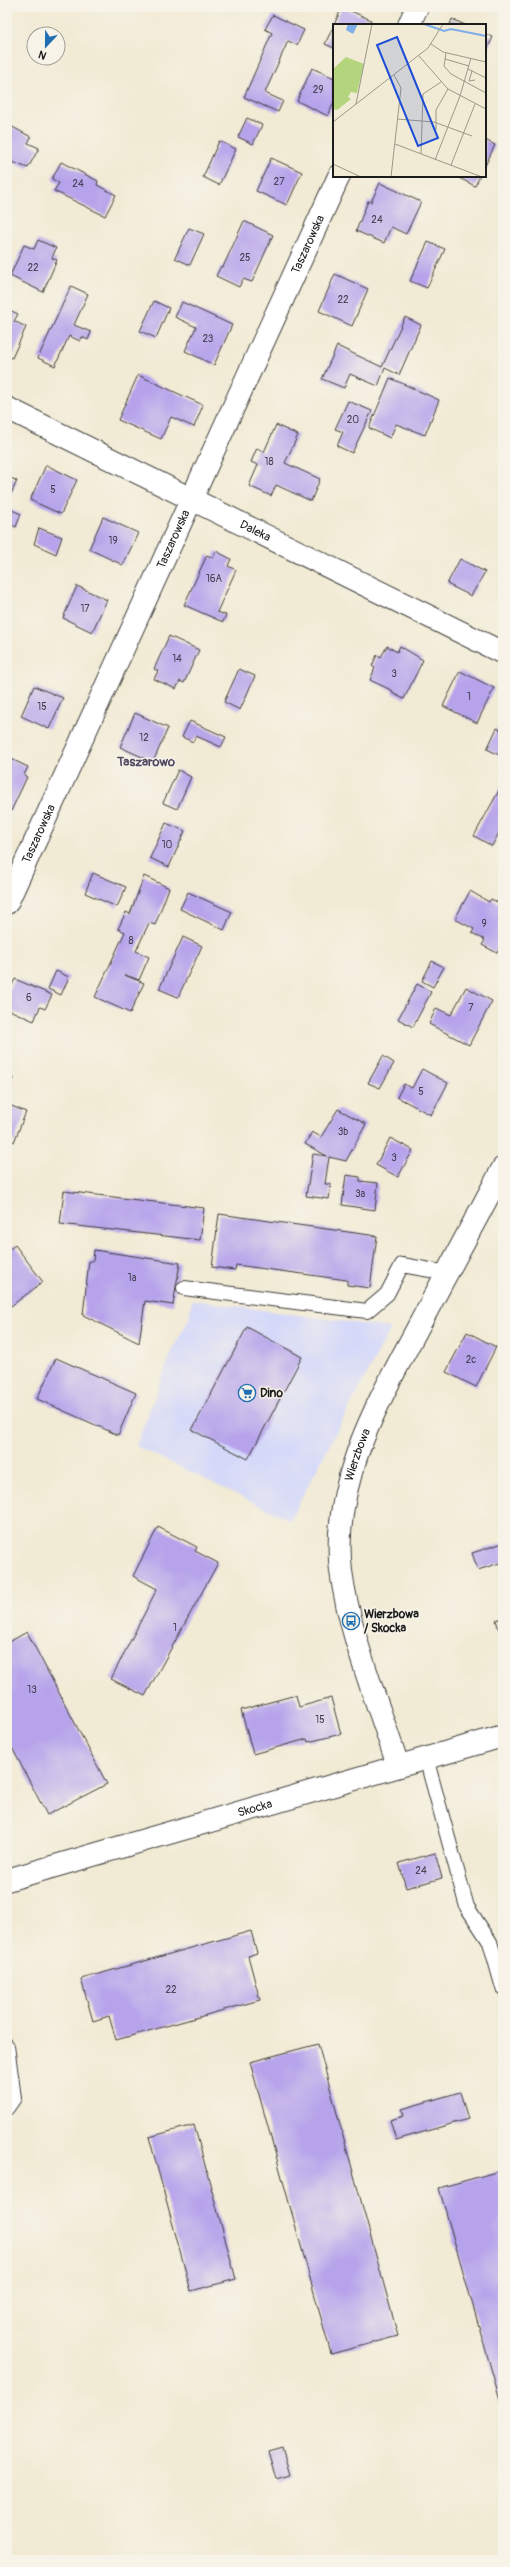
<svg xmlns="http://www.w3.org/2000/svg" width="510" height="2567" font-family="Pangolin,sans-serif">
  <rect width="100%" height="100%" fill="#f7f3e8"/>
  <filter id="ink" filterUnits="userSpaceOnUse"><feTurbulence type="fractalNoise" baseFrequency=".025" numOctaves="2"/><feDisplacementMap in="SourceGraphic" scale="8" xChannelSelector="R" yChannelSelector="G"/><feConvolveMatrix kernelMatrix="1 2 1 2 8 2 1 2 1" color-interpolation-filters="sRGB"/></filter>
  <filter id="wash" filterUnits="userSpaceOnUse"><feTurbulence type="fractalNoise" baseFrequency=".012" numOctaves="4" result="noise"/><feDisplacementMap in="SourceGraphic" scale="16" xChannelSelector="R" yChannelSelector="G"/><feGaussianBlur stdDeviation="0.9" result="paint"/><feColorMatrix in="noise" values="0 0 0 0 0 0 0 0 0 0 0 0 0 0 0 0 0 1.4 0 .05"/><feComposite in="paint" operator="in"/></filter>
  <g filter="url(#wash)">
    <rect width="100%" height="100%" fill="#f1ead4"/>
    <path fill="#d4d8f9" d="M192,1300L391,1328L290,1520L136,1446L173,1348L189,1319Z"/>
    <g id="blocks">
      <path fill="#b6a3eb" d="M342,7L371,20L369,25H334Z
        M273,15L304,30L297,45L288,41L267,88L265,93L283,101L278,112L244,97L272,33L265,29Z
        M452,19L465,25H450Z
        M334,25V48L325,44Z
        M485,34L493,37L485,54Z
        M312,68L334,78V102L328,116L297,101Z
        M247,118L262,125L253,144L238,137Z
        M7,124L31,137L28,143L39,148L28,168L7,160Z
        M485,140L495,145L485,166Z
        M219,141L236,149L219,185L203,177Z
        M271,158L302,172L287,205L256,191Z
        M61,162L98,181L97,185L116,195L105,216L54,191L59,183L52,179Z
        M460,176H480L475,186L459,178Z
        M380,183L421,202L406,234L391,227L384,243L356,231L368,201L371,202Z
        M244,221L273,235L252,282L243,279L239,287L216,276L221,266L223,267Z
        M189,228L204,234L190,265L175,258Z
        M38,240L56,248L52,258L57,260L43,292L10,276L24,245L34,249Z
        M428,242L445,249L427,288L410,281Z
        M335,274L368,289L352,326L319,311Z
        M71,286L88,294L74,325L91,332L88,340L82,337L80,341L69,336L55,366L38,358Z
        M154,301L169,308L156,338L140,331Z
        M182,302L232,325L214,365L185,351L196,327L175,317Z
        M7,309L18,314L14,321L26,327L12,358L7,356Z
        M405,317L421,325L399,375L385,368L378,386L350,374L344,388L322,379L337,346L382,367Z
        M138,375L203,405L194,427L171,417L161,439L118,420Z
        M390,378L439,400L425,435L396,424L390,438L369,428Z
        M348,401L372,411L352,453L337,446L343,432L335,429Z
        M276,425L298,435L285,463L320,479L311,501L276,485L271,496L249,486L258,465L251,462L257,448L264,452Z
        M46,465L77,480L61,514L30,500Z
        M7,476L17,481L9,498L7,497Z
        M7,508L21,514L16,527L7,523Z
        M103,517L138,533L123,565L89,549Z
        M39,528L62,537L56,554L34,544Z
        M216,551L231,559L228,566L236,570L217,612L226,615L223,622L184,605L207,555L213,558Z
        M460,559L485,572L471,596L447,584Z
        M77,586L107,600L92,632L63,618Z
        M169,636L199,650L184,683L180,681L176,689L154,679L158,671L154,669Z
        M387,646L397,652L400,646L423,660L404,699L392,693L393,691L370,680L375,668L372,666L377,655L381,657Z
        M239,669L255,676L240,710L224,702Z
        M460,671L494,688L477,723L443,706Z
        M34,686L63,698L49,729L21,716Z
        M135,713L168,728L153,762L120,747Z
        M190,721L226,737L221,747L196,736L193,742L182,737Z
        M497,728L503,731V751L501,756L487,749Z
        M7,757L28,767L24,775L27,777L11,811L7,810Z
        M178,770L191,777L177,809L163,803Z
        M503,783V825L492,846L474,836Z
        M166,823L185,831L169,867L150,858Z
        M93,873L126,887L117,907L85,893Z
        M144,876L169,888L155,925L149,923L136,951L149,957L139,980L125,975L144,983L130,1013L95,997L125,932L118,929L126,912L130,914Z
        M470,891L489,902L491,899L503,905V950L500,948L497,953L482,945L485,940L472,933L474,929L455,919Z
        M188,892L232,912L224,930L180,909Z
        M183,937L202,946L178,997L159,989Z
        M432,961L444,967L433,987L422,981Z
        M56,971L69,977L61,995L48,989Z
        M15,979L52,995L45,1009L40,1007L34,1021L7,1009L9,991Z
        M417,984L431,992L413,1027L398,1019Z
        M466,987L492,1001L469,1045L429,1024L436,1008L451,1015Z
        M383,1056L394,1063L380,1088L368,1083Z
        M422,1069L448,1083L431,1115L397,1097L404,1084L412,1088Z
        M7,1075L13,1078L7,1092Z
        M7,1104L26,1112L14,1142L7,1139Z
        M338,1109L366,1124L346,1161L329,1157L325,1184H331L329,1199L306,1196L313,1154L327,1156L305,1144L312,1132L321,1137Z
        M390,1138L413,1150L398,1177L376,1165Z
        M346,1175L360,1177V1181L378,1183L375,1210L342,1205Z
        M64,1191L204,1208L200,1240L60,1224Z
        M219,1214L377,1236L370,1288L347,1285V1280L236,1265L235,1270L212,1267Z
        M15,1245L43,1282L7,1309V1251Z
        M94,1250L180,1263L173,1305L145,1301L139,1343L83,1315L89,1261H93Z
        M247,1327L302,1357L248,1459L192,1430Z
        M467,1332L496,1347L476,1387L446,1372Z
        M56,1358L136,1393L118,1435L37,1399Z
        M158,1527L197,1547L195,1551L218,1563L145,1696L111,1679L157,1589L133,1576Z
        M503,1543V1562L478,1570L472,1553Z
        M503,1618V1643L496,1620Z
        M27,1632L107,1784L47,1815L7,1738V1643Z
        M296,1695L299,1707L331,1698L341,1734L308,1742L307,1739L253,1754L241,1710Z
        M435,1853L442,1878L406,1888L399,1863Z
        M251,1931L257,1953L248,1956L260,2000L116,2040L109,2016L93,2021L81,1979Z
        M318,2044L398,2336L331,2354L250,2062Z
        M460,2092L468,2119L396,2140L390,2120L404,2116L402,2109Z
        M194,2125L236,2279L191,2291L149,2137Z
        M503,2170V2410L439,2188Z
        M282,2447L290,2475L276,2479L268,2451Z"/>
    </g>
  </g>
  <g filter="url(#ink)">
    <use href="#blocks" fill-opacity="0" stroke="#3c3b38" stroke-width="1"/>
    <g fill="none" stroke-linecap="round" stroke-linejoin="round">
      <defs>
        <path id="service" d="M184,1288L367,1311L387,1294L402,1265L447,1273
          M426,1758L467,1907L490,1942L503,1988
          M7,2046L14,2098L7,2108"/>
        <g id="minor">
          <path d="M409,25L417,7"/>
          <path id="s1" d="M7,408L503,653"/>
          <path id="s2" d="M7,903L339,176"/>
        </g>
        <g id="tertiary">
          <path id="s3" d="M398,1766C378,1702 350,1638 341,1571C330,1479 383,1394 424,1316C450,1267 477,1217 503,1168"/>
          <path id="s4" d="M7,1880L503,1736"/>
        </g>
      </defs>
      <use href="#service" stroke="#3c3b38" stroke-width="16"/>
      <use href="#minor" stroke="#3c3b38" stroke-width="24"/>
      <use href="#tertiary" stroke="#3c3b38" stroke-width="24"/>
      <use href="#service" stroke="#fff" stroke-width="14"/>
      <use href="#minor" stroke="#fff" stroke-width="22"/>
      <use href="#tertiary" stroke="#fff" stroke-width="22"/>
    </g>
  </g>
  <defs>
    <symbol id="supermarket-ring" viewBox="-11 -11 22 22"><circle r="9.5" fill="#f7f3e8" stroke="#1f6fb2" stroke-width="1.5"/><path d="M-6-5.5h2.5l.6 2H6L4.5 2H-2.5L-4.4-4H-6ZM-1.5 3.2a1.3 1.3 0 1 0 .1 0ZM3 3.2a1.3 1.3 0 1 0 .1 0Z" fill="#1f6fb2"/></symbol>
    <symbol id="bus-ring" viewBox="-11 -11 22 22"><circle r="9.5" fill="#f7f3e8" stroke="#1f6fb2" stroke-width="1.5"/><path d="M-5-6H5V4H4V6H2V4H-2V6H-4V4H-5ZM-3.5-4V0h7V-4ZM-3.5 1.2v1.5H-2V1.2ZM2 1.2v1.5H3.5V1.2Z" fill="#1f6fb2"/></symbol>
  </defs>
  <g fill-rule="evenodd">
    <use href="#supermarket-ring" x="237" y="1383" width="20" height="20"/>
    <use href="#bus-ring" x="341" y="1611" width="20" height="20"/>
  </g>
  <g text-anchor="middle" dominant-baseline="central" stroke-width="3" stroke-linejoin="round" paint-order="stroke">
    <g font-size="10" fill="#423e50">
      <text x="318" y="90">29</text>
      <text x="279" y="182">27</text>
      <text x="78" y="184">24</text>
      <text x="377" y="220">24</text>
      <text x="245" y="258">25</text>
      <text x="33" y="268">22</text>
      <text x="343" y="300">22</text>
      <text x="208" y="339">23</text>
      <text x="353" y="420">20</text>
      <text x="269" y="462">18</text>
      <text x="53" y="490">5</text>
      <text x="113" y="541">19</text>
      <text x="214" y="579">16A</text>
      <text x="85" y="609">17</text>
      <text x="177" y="659">14</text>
      <text x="394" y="674">3</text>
      <text x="469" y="697">1</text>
      <text x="42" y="707">15</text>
      <text x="144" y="738">12</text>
      <text x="167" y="845">10</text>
      <text x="484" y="924">9</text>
      <text x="131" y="941">8</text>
      <text x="29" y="998">6</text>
      <text x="471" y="1008">7</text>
      <text x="421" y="1092">5</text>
      <text x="343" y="1132">3b</text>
      <text x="394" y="1158">3</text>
      <text x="360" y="1194">3a</text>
      <text x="132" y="1278">1a</text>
      <text x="471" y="1360">2c</text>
      <text x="175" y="1628">1</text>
      <text x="32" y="1690">13</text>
      <text x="320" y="1720">15</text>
      <text x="421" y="1871">24</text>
      <text x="171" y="1990">22</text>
    </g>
    <g font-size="12" fill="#1c1c1c" stroke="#f7f3e8">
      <text stroke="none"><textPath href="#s2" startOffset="724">Taszarowska</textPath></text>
      <text stroke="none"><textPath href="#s1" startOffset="277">Daleka</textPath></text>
      <text stroke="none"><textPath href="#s2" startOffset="400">Taszarowska</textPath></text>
      <text stroke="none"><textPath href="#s2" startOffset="76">Taszarowska</textPath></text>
      <text stroke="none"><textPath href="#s3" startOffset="322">Wierzbowa</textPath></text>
      <text stroke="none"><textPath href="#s4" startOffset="258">Skocka</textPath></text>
    </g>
    <g font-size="12" font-weight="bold" fill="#1c1c1c" stroke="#f7f3e8" text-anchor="start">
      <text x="260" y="1393">Dino</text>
      <text x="364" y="1614">Wierzbowa<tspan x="364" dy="14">/ Skocka</tspan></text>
    </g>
    <g font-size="13" font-weight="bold" fill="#524b64" stroke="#f7f3e8">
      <text x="146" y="762">Taszarowo</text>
    </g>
  </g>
  <g transform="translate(333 24)">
    <rect width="153" height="153" fill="#f1ead4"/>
    <path d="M13,33L31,40L24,69L18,68L15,73L18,75L4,86L0,85V45Z" fill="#b4d57d"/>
    <path d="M15,0H25L20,10L13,6Z" fill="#7fade8"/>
    <path fill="none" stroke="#7fade8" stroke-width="2" d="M91,0L111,7L118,5L153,12"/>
    <path fill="none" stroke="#9c988a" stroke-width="1" d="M98,20L110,28L153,38M113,29L111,42L118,50L153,69M86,32L115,65L153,85M112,35L136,42M135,45L153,54M139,47L136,57L142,56M23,80L39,0M64,95L101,98L139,112M0,98L95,24L110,0M103,106V86L115,65M62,120L149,153M88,130L90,70L108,58M102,136L127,72L138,34M0,140L28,153M118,141L142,80M58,153L68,64L61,51"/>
    <path fill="#1d4ed8" fill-opacity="0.15" stroke="#1d4ed8" stroke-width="2" d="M64,13L105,114L85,122L44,21Z"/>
    <rect width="153" height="153" fill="none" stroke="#1c1c1c" stroke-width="2"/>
  </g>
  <rect width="510" height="2567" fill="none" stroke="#f7f3e8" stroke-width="24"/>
  <g transform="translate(46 46) rotate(202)"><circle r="19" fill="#f7f3e8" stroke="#9f9d96"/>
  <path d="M0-3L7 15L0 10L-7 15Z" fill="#1f6fb2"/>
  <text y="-6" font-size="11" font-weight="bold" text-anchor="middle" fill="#1c1c1c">N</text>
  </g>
</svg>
